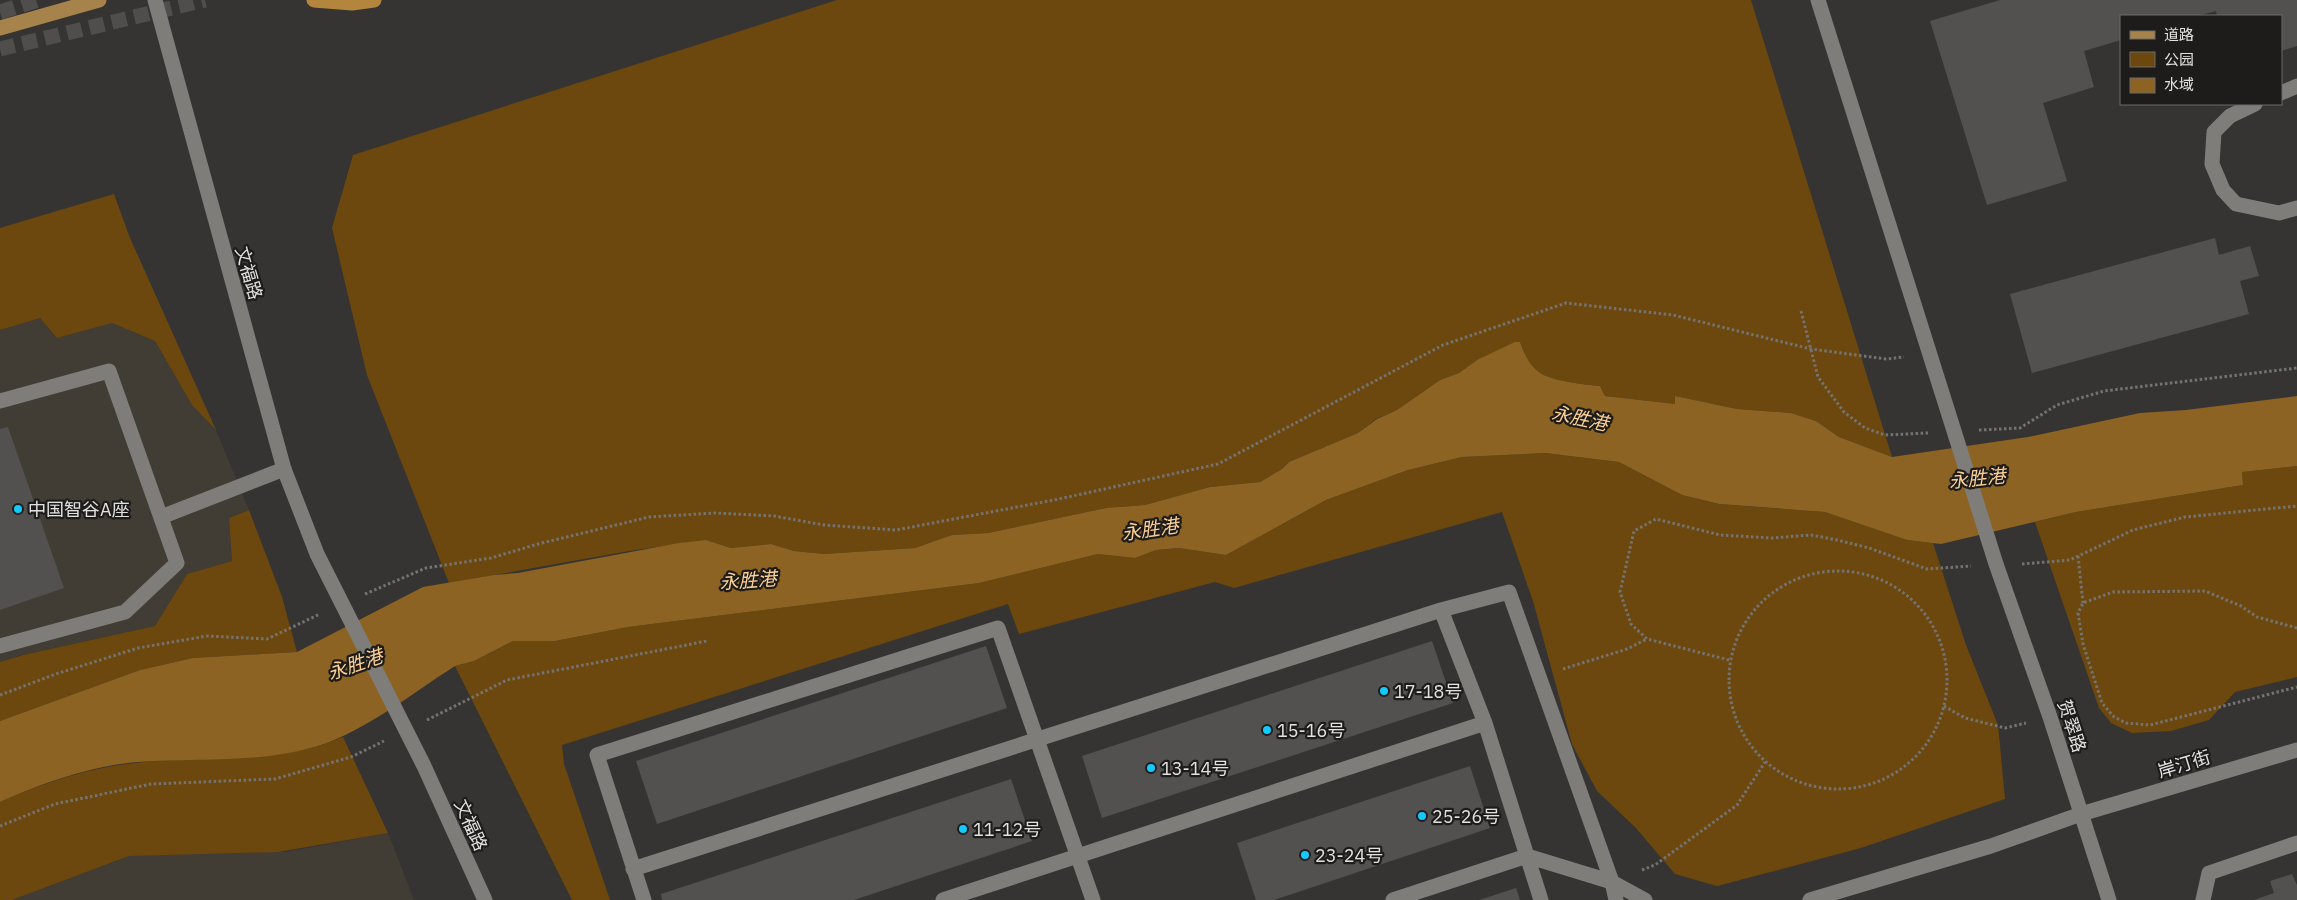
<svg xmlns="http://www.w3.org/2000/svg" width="2297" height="900" font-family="'IBM Plex Sans','Noto Sans SC',sans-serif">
  <rect width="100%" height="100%" fill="#363432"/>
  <path fill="#413c34" d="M40,318L57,338L112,323L155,341L192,405L216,430L249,510L229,518L232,561L187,574L155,626L18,656L0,662V330Z
    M388,833L414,900H12L129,856L208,852H285Z"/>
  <path fill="#6c480e" d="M837,0H1751L1892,457L1839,437L1816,421L1791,413L1737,409L1675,396V404L1605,396L1600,386C1586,385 1550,381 1539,372C1529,365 1524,353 1520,342L1477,360L1459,373L1440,380L1397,410L1376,419L1358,433L1289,462L1282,469L1260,482L1210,487L1145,505L1106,508L988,533L952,535L915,548L824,554L794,551L771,544L731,548L706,540L629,551L449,583L367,375L332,228L353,155Z
    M114,194L130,238L216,430L192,405L155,341L112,323L57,338L40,318L0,330V228Z
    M1545,453L1619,462L1682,495L1718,504L1825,512L1907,540L1933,543L1966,645L1998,725L2005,799L1861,848L1717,886L1675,874L1636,828L1597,791L1572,744L1533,601L1502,512L1234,588L1215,582L1019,634L1008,604L562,745L564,764L610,900H572L455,666L474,661L513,641H555L628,627L979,583L1098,554L1135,558L1156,550L1179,548L1226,555L1326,500L1408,470L1462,457Z
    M2297,466V677L2235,692L2209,720L2171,731L2132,733L2111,723L2099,708L2035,522L2076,512L2243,485L2242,472Z
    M249,510L282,597L297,652L193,658L140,670L0,721V662L23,655L155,626L187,574L232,561L229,518Z
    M343,737L388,833L278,852L129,856L12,900H0V802C43,783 88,768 135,763C192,756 251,760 307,749C319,747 331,741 343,737Z"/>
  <path fill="#8d6323" d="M1515,342H1520C1524,353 1529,365 1539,372C1550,381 1586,385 1600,386L1605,396L1675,404V396L1737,409L1791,413L1816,421L1839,437L1892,457L2028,437L2140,413L2186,410L2297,396V466L2242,472L2243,485L2076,512L1941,544L1907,540L1825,512L1719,504L1682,495L1619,462L1545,453L1462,457L1408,470L1326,500L1226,555L1179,548L1156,550L1135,558L1098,554L979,583L628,627L555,641H513L474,661L455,666C411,694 358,737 307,749C253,763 194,758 138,762C90,766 43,783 0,802V721L140,670L193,658L297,652L423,587L494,575L518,573L679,543L706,540L731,548L771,544L794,551L824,554L915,548L952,535L988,533L1106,508L1145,505L1210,487L1260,482L1282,469L1289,462L1358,433L1377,419L1397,410L1440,380L1459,373L1477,360Z"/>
  <path fill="#53514f" d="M2000,0H2297V46L2281,51V16H2217L2216,11L2197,16H2121V40L2084,51L2094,87L2043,103L2067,181L1987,205L1930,21Z
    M2215,238L2219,255L2250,246L2259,276L2240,281L2249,314L2032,373L2010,294Z
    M8,427L64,588L0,610V429Z
    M1432,641L1453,703L1102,818L1082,756Z
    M986,646L1007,708L657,824L636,761Z
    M1470,766L1490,828L1274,900H1256L1237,843Z
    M1011,779L1032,841L854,900H662L661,894Z
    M2292,874L2297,885V900H2254L2274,893L2270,881Z
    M1516,888L1520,900H1479Z"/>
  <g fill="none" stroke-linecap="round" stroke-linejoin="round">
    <path stroke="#504e4c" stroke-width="15" stroke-dasharray="15 8" stroke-linecap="butt" d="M0,12L38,0
      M0,49L205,0"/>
    <path stroke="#747371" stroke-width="3" stroke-dasharray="2.5 2.5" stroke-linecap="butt" d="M1801,311L1818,377L1844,412L1865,428L1885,435L1928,433
      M1979,430L2020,428L2057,405L2104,391L2297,368
      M2078,556L2083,603
      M2022,564L2070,560L2133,530L2185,517L2297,506
      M1729 680a109 109 0 1 1 218 0a109 109 0 1 1-218 0Z
      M365,594L426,568L491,558L538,544L649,517L715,513L774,516L824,525L896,530L1059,499L1218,464L1443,345L1566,303L1673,315L1811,349L1886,359L1904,357
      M2297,628L2257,617L2241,606L2205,591L2113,592L2083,603L2078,613L2083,644L2102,703L2114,717L2126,723L2150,725L2297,687
      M1729,660L1647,639L1631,624L1620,592L1634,531L1656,519L1720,535L1772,538L1811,535L1837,540L1869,548L1927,569L1971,566
      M1563,669L1627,649L1647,639
      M0,695L56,674L138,648L207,636L267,639L320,614
      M1944,706L1965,718L2005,728L2026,723
      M427,720L507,680L707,641
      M0,826L55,804L151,784L275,779L351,757L384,741
      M1642,870L1655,865L1737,805L1765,762"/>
    <path stroke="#7f7d7a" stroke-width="15" d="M2281,93L2297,86
      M2255,104L2230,116L2214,132L2212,164L2223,190L2236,204L2279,213L2297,208
      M0,401L109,371L177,563L125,612L0,646
      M161,517L284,469
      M1441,610L1485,723L1527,856L1612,882L1645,900
      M633,869L1441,610L1509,592L1612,882L1616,900
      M644,900L597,755L998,628L1093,900
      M943,900L1485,723
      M1393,900L1527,856L1541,900
      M1810,900L1991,846L2081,814
      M2203,900L2209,873L2297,843"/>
    <path stroke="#7f7d7a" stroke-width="15" d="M2081,814L2297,750"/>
    <path stroke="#7f7d7a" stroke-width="15" d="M155,0L284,469L317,554L424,766L485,900
      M1818,0L1996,564L2050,717L2109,900"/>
    <path stroke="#a7834c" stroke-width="15" d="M0,28L99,0"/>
    <path stroke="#b4853d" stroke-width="15" d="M314,0L352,3L374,0"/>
  </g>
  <g fill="#12cafb" stroke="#1d1c1b" stroke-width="2">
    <circle cx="18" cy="509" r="5"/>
    <circle cx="1384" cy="691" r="5"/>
    <circle cx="1267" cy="730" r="5"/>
    <circle cx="1151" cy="768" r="5"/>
    <circle cx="1422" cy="816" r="5"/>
    <circle cx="963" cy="829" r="5"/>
    <circle cx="1305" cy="855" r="5"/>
  </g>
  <g text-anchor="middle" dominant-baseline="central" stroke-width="4.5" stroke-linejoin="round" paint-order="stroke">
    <g font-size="18" fill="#e2e1e0" stroke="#1d1c1b">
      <text transform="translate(249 273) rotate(74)">文福路</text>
      <text transform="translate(2072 726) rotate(72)">贺翠路</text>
      <text transform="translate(2184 764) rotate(-17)">岸汀街</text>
      <text transform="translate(471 825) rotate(66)">文福路</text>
    </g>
    <g font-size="18" fill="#e2e1e0" stroke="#1d1c1b" text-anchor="start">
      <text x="28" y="509">中国智谷A座</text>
      <text x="1394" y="691">17-18号</text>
      <text x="1277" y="730">15-16号</text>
      <text x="1161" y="768">13-14号</text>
      <text x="1432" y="816">25-26号</text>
      <text x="973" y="829">11-12号</text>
      <text x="1315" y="855">23-24号</text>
    </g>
    <g font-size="19" font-style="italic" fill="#fdd196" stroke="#1d1c1b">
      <text transform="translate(1580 418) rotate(12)">永胜港</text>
      <text transform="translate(1977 478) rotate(-6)">永胜港</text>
      <text transform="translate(1150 529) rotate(-8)">永胜港</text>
      <text transform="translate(748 580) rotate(-4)">永胜港</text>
      <text transform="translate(355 664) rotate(-19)">永胜港</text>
    </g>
  </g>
  <rect x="2120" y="15" width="162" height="90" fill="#1d1c1b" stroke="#6c6b6a"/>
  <rect x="2130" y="31" width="25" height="8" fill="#a7834c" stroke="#6c6b6a"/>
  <text x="2164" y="40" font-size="15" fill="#e2e1e0">道路</text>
  <rect x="2130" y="52" width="25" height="15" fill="#6c480e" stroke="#6c6b6a"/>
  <text x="2164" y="65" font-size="15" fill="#e2e1e0">公园</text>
  <rect x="2130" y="78" width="25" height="15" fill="#8d6323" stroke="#6c6b6a"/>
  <text x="2164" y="90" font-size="15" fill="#e2e1e0">水域</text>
</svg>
